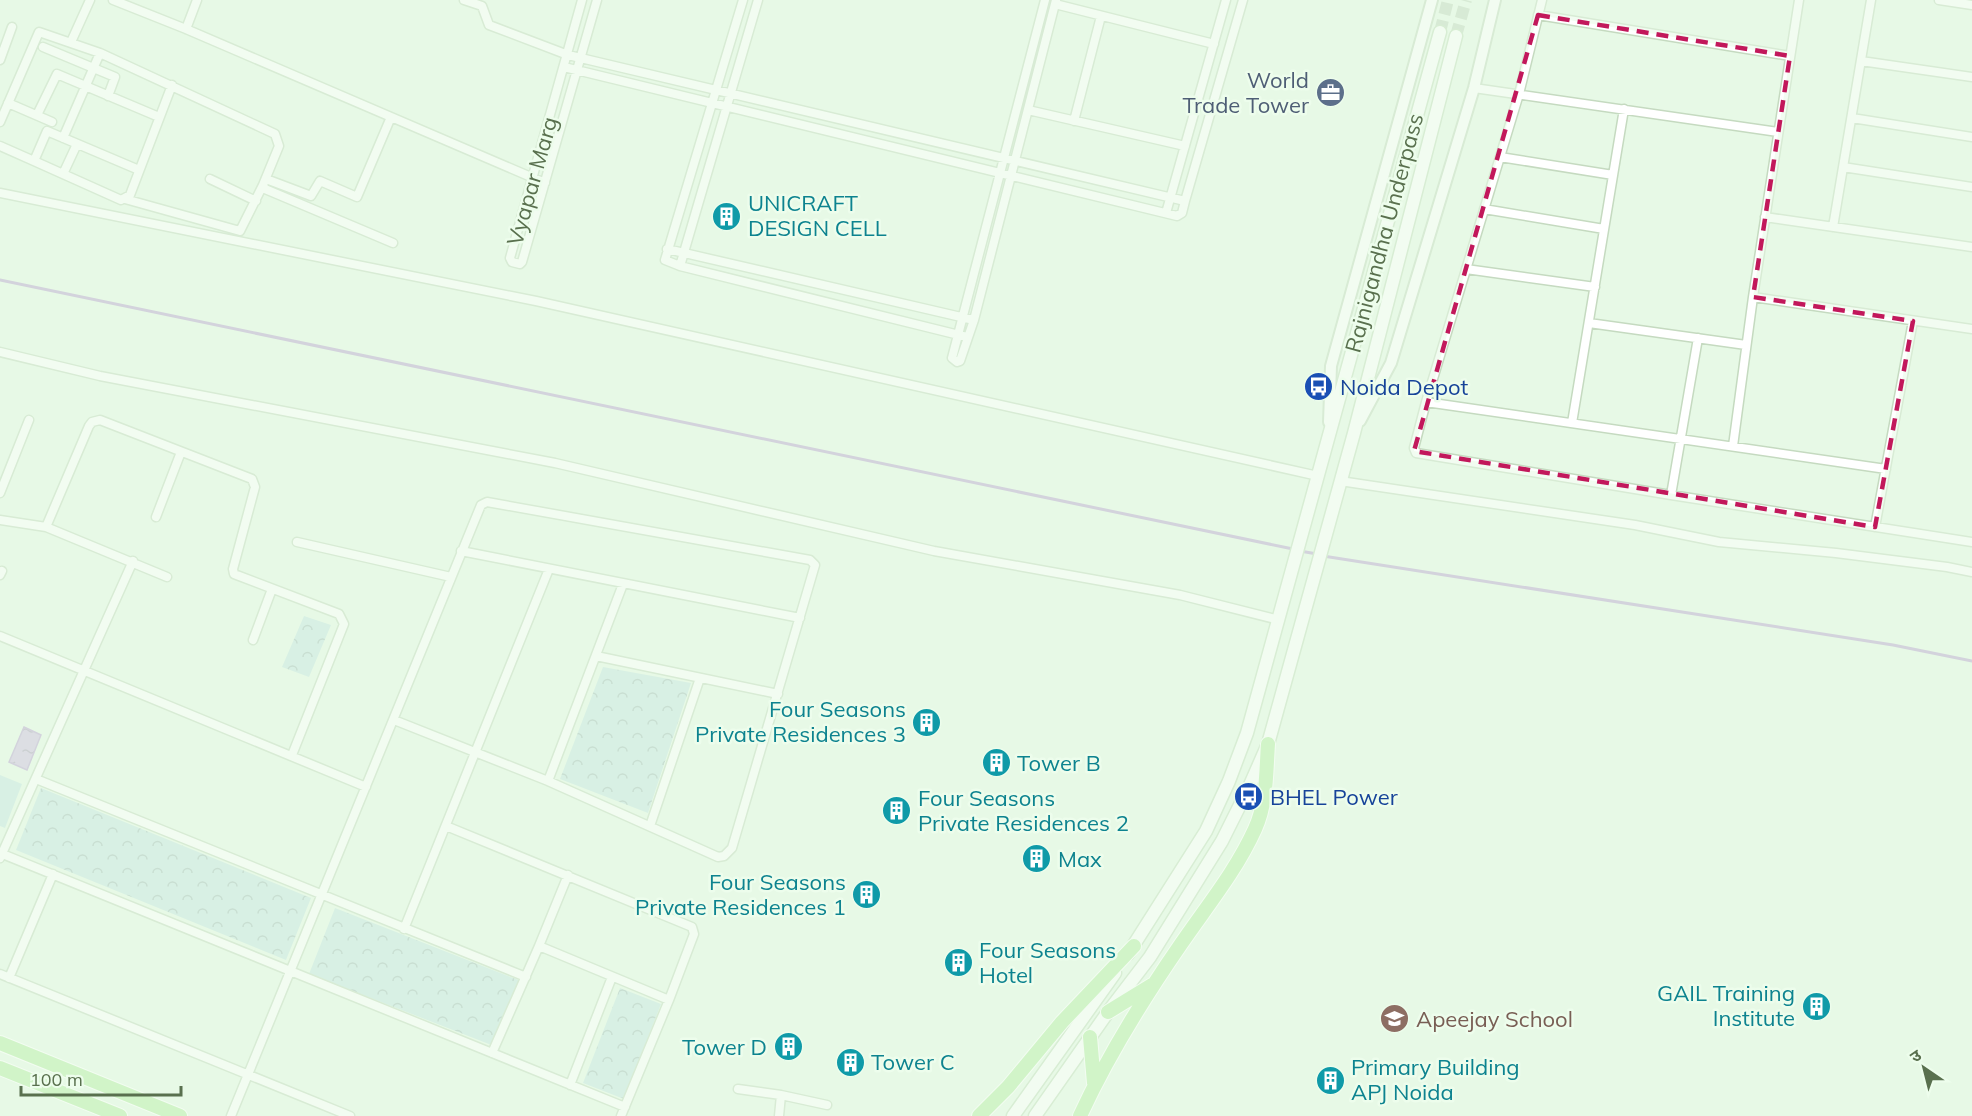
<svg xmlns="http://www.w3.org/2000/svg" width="1972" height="1116" font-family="Mulish,'Noto Sans Devanagari',sans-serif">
  <defs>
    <pattern id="park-crowns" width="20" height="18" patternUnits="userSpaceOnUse" patternTransform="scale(1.5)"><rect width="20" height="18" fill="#c6e5e3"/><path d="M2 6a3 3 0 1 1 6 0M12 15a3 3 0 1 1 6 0" fill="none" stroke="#a4beba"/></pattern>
    <pattern id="water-ripples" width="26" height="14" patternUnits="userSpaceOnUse" patternTransform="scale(1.5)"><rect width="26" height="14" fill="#cebde1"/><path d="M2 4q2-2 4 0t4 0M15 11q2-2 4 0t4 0" fill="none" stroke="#aa9eb9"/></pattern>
  </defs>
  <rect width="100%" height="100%" fill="#e7f9e6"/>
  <path fill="url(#park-crowns)" d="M304,616L331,625L309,677L282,667Z
    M603,667L691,683L648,813L560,779Z
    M41,788L311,898L286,960L16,850Z
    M335,908L521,981L494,1046L309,974Z
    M620,988L661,1004L624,1099L583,1083Z"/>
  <path fill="#c6e5e3" d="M0,775L22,784L5,828L0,826Z"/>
  <path fill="url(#water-ripples)" stroke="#baa4d1" stroke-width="1.5" d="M24,727L41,735L27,770L9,762Z"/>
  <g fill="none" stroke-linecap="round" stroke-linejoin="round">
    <path stroke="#baa4d1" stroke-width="3" d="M0,280L1293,549
      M1300,551L1317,554
      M1323,556L1893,645L1972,661"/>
    <path stroke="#c4d7c0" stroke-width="12" stroke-dasharray="12 6" stroke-linecap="butt" d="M1440,32L1448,0
      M1456,36L1466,0"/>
    <defs>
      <path id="minor" d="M113,0L186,29L545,183
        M464,0L482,6L489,25L568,55L1185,201
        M582,0L510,258L512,262L520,264L522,262L597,0
        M743,0L665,260L680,266L963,336
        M1045,0L952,358L957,362L960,361L974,320L1056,0
        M1542,0L1519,94L1426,402L1414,448L1416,453L1671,495L1972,542
        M1939,0L1972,5
        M1055,4L1214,44
        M1538,15L1790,56
        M186,29L197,0
        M71,42L90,0
        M43,47L115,77L108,96
        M0,60L12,27
        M1861,61L1972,77
        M564,67L1177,216L1182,213L1185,201L1243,0
        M1474,88L1778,132
        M8,103L52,122
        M1028,110L1185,146
        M37,115L57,74L159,117
        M1852,118L1972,137
        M1074,121L1101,16
        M0,122L39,32L100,53L275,134L279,146L263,185L265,189L393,243
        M63,138L100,53
        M0,146L34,161L47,131L139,170
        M1500,157L1613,175
        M34,161L121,200L130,195L172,85
        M1843,167L1972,187
        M63,174L77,144
        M210,179L256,201
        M266,179L311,196L320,181L357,197L391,117
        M0,193L536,301L1318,476
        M125,199L240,231L263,185
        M1484,209L1604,229
        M1166,213L1226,0
        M1765,217L1972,247
        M1833,227L1871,0
        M667,249L974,320
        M680,266L758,0
        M1466,269L1595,287
        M1753,297L1972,329
        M1589,323L1746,345
        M0,352L100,376L555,463L934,551L1180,595L1279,620
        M1426,402L1886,469
        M1572,423L1624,109
        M1733,446L1753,297L1799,0
        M1340,481L1635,525L1719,542L1836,553L1947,567L1972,572
        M0,493L29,420
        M1671,495L1698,338
        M156,517L181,452
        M0,520L46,527L89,426L92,422L100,420L252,479L255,487L233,569L234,574L339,614L344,624L292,755
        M46,527L167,577
        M1875,527L1913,321
        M297,542L451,577
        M461,551L800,618
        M0,575L2,571
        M0,636L366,787
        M253,640L272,589
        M596,656L778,694
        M36,779L526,977
        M548,781L623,584
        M446,826L692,927L694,934L669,1000L621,1116
        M650,826L700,678
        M0,853L625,1107
        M0,858L133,561
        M404,929L549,569
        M539,946L568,875
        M0,974L350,1116
        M9,978L53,874
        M492,1053L539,946L669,1000
        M570,1085L612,977
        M738,1089L781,1095
        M231,1116L481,505L487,502L810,560L815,565L732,848L724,856L718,857L548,781L394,720
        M779,1116L781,1095L827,1105"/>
      <path id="tertiary" d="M1360,421L1391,363L1474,88L1495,0
        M1329,422L1331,366L1432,0"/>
      <path id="secondary" d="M1128,954L1206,831L1229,781L1247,733L1440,32
        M1013,1116L1115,973
        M1035,1116L1108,1012L1150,957L1222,841L1250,785L1268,744L1354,433L1456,36"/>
      <path id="trunk" d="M1108,1012L1152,985
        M1090,1037L1094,1083
        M0,1043L180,1116
        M0,1068L120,1116
        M979,1116L1008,1087L1062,1022L1134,946
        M1080,1116C1108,1055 1143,999 1181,944C1207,906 1236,871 1255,829C1267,803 1266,772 1268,744"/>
    </defs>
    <use href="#minor" stroke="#c5dac0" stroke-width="11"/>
    <use href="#tertiary" stroke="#c5dac0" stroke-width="14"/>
    <use href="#secondary" stroke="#c5debf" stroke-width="15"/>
    <use href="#trunk" stroke="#fff" stroke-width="16"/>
    <use href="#minor" stroke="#fff" stroke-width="8"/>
    <use href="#tertiary" stroke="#fff" stroke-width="10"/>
    <use href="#secondary" stroke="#fff" stroke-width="12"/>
    <use href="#trunk" stroke="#b6eea5" stroke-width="14"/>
  </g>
  <path d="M0 0H1972V1116H0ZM1538,15L1790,56L1753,297L1913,321L1875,527L1414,451Z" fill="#e7f9e6" fill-opacity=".55" fill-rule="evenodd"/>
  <path fill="none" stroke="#c2185b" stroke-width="4.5" stroke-dasharray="12 8" stroke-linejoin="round" d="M1538,15L1790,56L1753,297L1913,321L1875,527L1414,451Z"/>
  <defs>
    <symbol id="office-disc" viewBox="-11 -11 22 22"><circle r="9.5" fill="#5c6f8a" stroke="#edfdec"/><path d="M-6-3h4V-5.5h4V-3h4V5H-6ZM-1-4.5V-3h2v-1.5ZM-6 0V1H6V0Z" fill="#fff"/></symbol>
    <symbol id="building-disc" viewBox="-11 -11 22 22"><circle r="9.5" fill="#0f9aa8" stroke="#edfdec"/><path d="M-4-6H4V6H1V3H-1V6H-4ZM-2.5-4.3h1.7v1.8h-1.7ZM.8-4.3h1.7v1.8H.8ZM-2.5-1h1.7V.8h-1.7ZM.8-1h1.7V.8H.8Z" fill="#fff"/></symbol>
    <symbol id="bus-disc" viewBox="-11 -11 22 22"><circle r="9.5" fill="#1a4fb4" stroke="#edfdec"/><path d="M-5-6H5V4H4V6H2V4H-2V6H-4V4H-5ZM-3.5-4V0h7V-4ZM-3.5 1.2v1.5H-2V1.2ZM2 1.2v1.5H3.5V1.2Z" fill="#fff"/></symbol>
    <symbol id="school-disc" viewBox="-11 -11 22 22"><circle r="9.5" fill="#8d6e63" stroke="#edfdec"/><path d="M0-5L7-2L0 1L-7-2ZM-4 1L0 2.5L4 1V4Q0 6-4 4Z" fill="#fff"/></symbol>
  </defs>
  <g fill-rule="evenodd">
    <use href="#office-disc" x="1314" y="76" width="33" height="33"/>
    <use href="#building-disc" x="710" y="200" width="33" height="33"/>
    <use href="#bus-disc" x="1302" y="370" width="33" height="33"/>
    <use href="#building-disc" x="910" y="706" width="33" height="33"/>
    <use href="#building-disc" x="980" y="746" width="33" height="33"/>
    <use href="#bus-disc" x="1232" y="780" width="33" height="33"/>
    <use href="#building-disc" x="880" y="794" width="33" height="33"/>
    <use href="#building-disc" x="1020" y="842" width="33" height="33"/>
    <use href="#building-disc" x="850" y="878" width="33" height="33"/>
    <use href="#building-disc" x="942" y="946" width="33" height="33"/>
    <use href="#building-disc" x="1800" y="990" width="33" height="33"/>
    <use href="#school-disc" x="1378" y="1002" width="33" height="33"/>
    <use href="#building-disc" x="772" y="1030" width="33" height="33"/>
    <use href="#building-disc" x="834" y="1046" width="33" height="33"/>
    <use href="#building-disc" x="1314" y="1064" width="33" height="33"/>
  </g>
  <g text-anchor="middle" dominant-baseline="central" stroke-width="5" stroke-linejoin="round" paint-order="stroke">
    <g font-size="22" fill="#4e5e75" stroke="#edfdec" text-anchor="end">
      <text x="1309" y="80">World<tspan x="1309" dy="25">Trade Tower</tspan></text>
    </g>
    <g font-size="22" fill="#59704e" stroke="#edfdec">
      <text transform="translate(532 181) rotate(-74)">Vyapar Marg</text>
      <text transform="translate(1384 233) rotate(-75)">Rajnigandha Underpass</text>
    </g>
    <g font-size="22" fill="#0d838f" stroke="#edfdec" text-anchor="start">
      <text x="748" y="203">UNICRAFT<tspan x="748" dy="25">DESIGN CELL</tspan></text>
      <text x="906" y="709" text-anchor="end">Four Seasons<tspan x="906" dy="25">Private Residences 3</tspan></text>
      <text x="1017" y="763">Tower B</text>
      <text x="918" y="798">Four Seasons<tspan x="918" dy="25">Private Residences 2</tspan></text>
      <text x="1058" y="859">Max</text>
      <text x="846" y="882" text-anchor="end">Four Seasons<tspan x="846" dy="25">Private Residences 1</tspan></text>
      <text x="979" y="950">Four Seasons<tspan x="979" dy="25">Hotel</tspan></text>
      <text x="1795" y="993" text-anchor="end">GAIL Training<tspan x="1795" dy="25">Institute</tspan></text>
      <text x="767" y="1047" text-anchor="end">Tower D</text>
      <text x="871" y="1062">Tower C</text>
      <text x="1351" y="1067">Primary Building<tspan x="1351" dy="25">APJ Noida</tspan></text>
    </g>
    <g font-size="22" fill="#164399" stroke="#edfdec" text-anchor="start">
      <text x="1340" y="387">Noida Depot</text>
      <text x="1270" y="797">BHEL Power</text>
    </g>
    <g font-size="22" fill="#785e54" stroke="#edfdec" text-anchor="start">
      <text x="1416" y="1019">Apeejay School</text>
    </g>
  </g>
  <g transform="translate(1924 1068) rotate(325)" stroke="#edfdec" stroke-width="4.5" paint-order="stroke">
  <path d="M0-4.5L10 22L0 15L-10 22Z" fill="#59704e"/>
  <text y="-9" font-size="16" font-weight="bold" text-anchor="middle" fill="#59704e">उ</text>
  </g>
  <path d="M21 1086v9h160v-9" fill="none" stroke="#59704e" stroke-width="3"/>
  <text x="30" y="1086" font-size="18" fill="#59704e" stroke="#edfdec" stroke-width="4.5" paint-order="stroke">100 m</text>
</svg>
